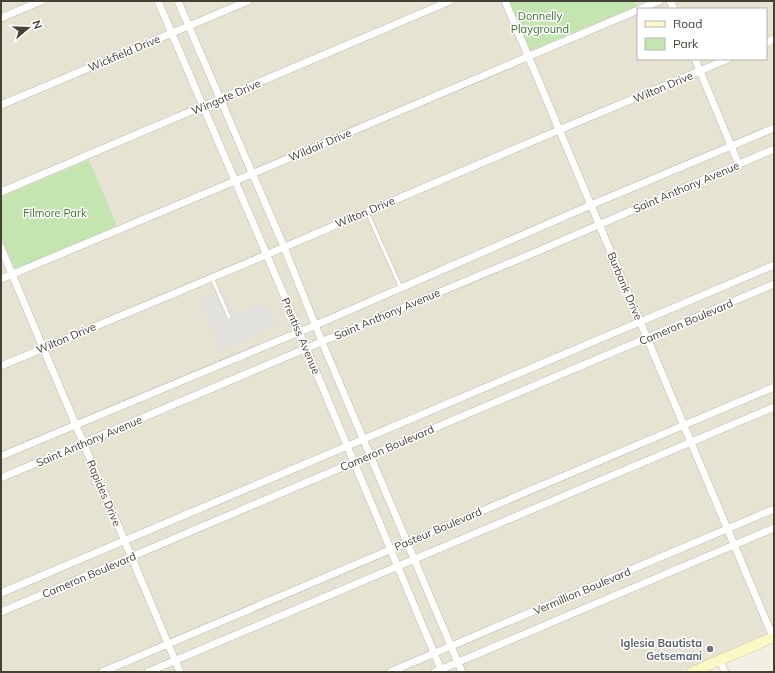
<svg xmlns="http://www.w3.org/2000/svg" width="775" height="673" font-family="Mulish,sans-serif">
  <rect width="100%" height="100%" fill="#f2f0e5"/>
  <path fill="#e6e3d3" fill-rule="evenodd" d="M1,1H774V631L679,672H1ZM638,9H766V59H638Z"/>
  <path fill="#c4e5af" d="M507,1H635L637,6L529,51Z
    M89,160L117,226L15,269L1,237V197Z"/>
  <path fill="#e3e1dd" d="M224,290L235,316L266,303L276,326L221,350L200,301Z"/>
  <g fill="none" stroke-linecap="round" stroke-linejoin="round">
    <defs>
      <path id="service" d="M367,212L401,288
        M212,278L229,317"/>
      <path id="minor" d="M158,1L286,300L442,672
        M178,1L284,247L322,342L462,672
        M505,1L773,637
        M670,1L674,9
        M640,9L659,1
        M1,18L41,1
        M766,43L774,39
        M695,59L739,165
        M1,105L248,1
        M1,192L450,1
        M1,248L180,672
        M1,279L235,181L638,10
        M1,366L266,255L559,130L728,59
        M1,456L316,325L591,205L774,128
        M1,478L380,317L536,252L774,149
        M1,593L774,265
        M1,612L774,284
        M720,660L725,672
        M102,672L774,387
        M148,672L774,407
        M390,672L774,509
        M435,672L774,528"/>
      <path id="secondary" d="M692,672L774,637"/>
    </defs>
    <use href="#service" stroke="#bdb9a8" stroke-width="4.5"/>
    <use href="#minor" stroke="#bdb9a8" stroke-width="8"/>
    <use href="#secondary" stroke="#d0cb97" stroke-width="11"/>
    <use href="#service" stroke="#fff" stroke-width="3.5"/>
    <use href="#minor" stroke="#fff" stroke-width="7"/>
    <use href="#secondary" stroke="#fcf8c5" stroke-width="10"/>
  </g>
  <circle fill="#6b7280" stroke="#fff" stroke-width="1.5" cx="710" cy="649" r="4"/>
  <g text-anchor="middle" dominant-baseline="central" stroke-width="3" stroke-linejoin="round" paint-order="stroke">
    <g font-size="11" fill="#3a732b" stroke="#fff">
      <text x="540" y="16">Donnelly<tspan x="540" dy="13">Playground</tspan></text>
      <text x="55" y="213">Filmore Park</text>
    </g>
    <g font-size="11" fill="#444135" stroke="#fff">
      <text transform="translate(124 53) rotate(-23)">Wickfield Drive</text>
      <text transform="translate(663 87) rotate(-23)">Wilton Drive</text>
      <text transform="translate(226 97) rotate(-23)">Wingate Drive</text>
      <text transform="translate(320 145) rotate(-23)">Wildair Drive</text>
      <text transform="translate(686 187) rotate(-23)">Saint Anthony Avenue</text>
      <text transform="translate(365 212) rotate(-23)">Wilton Drive</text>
      <text transform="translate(625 286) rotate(67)">Burbank Drive</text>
      <text transform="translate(387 314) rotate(-23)">Saint Anthony Avenue</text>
      <text transform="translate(686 322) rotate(-23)">Cameron Boulevard</text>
      <text transform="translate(301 336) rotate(67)">Prentiss Avenue</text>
      <text transform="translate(66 338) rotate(-23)">Wilton Drive</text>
      <text transform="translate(89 441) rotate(-23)">Saint Anthony Avenue</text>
      <text transform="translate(387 448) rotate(-23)">Cameron Boulevard</text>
      <text transform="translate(104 493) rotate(67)">Rapides Drive</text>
      <text transform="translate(438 529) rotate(-23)">Pasteur Boulevard</text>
      <text transform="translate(89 575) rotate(-23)">Cameron Boulevard</text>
      <text transform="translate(582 591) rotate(-23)">Vermillion Boulevard</text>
    </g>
    <g font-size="11" font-weight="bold" fill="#5b616d" stroke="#fff" text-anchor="end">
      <text x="702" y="643">Iglesia Bautista<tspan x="702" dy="13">Getsemani</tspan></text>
    </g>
  </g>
  <rect width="775" height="673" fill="none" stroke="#444135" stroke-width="4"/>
  <rect x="637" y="8" width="130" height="52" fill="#ffffff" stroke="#b4b3ae"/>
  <rect x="645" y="21" width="20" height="6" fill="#fcf8c5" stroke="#b4b3ae"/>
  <text x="673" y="28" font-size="12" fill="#444135">Road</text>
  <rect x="645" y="38" width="20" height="12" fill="#c4e5af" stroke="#b4b3ae"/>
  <text x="673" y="48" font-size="12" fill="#444135">Park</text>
  <g transform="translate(28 28) rotate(71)" stroke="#ffffff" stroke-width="3" paint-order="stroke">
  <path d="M0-3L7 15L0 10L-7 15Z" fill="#444135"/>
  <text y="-6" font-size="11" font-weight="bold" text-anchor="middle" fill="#444135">N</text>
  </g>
</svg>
